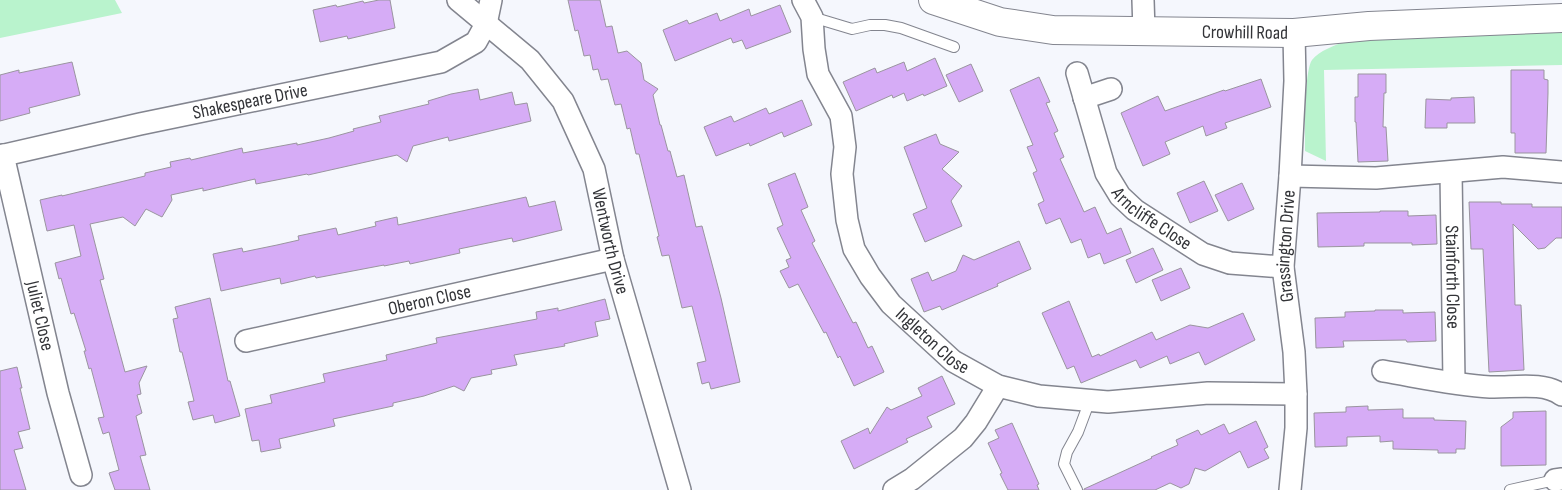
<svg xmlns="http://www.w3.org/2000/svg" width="1562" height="490" font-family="'Sofia Sans Condensed',sans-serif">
  <rect width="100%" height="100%" fill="#f5f7fd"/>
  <path fill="#b9f3cd" d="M0,0H115L122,13L0,38Z
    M1562,32V65L1324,70L1326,161L1305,151C1305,135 1304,71 1312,60C1319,51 1335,45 1346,41Z"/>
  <path fill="#d6acf6" stroke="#9a959f" d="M379,0H390L395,28L348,39L347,36L320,42L313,10L336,5L337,7L363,1L364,3Z
    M568,0H600L606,27L612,26L618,53L627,51L641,63L644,80L658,89L653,95L660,125H661L668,151H670L677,177L684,175L696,227L702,226L721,298L740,382L711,389L709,382L702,384L697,363L706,361L692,306L682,308L669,255L662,256L657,237L659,236L639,154H636L630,128L627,129L621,104L615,105L608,79L601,80L598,69L593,70L590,55L584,56L578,30L575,31Z
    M780,5L791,32L746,49L742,40L733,43L731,38L675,61L663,30L687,20L689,24L717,13L720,21L749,9L751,16Z
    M935,58L947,86L924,96L923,94L907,101L904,93L893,98L892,95L856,111L843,82L875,68L877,73L904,62L907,71Z
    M72,62L80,95L29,108L30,113L0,121V75L19,70V73Z
    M971,64L983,91L959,102L946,75Z
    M1511,70H1544V79L1548,80V93L1546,153H1515V133H1511Z
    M1358,74H1386V93H1384L1383,127H1386L1388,161L1358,162L1356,122H1355V97H1358Z
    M1039,77L1050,102L1046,103L1058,131L1054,133L1064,157L1060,159L1084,212L1095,207L1107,234L1121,228L1131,253L1104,264L1100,253L1088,258L1081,239L1071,243L1060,218L1046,224L1038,204L1044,201L1033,173L1037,171L1027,147L1033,145L1010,90Z
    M1261,79L1271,107L1225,123L1227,128L1206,136L1203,126L1165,142L1170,154L1143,166L1121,113L1158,96L1165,111L1224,90L1225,91Z
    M478,89L480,100L512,92L515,105L527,103L531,121L449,141L448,137L413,146L407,162L397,155L308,175L307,174L256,184L255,179L203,191V188L171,195L172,200L162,217L146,209L135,226L123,217L90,224L104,279L100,280L125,372L147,366L139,383L141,394L137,395L142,413L136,416L146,455L140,456L150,490H115L109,473L119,470L109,432L103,434L98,418L104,417L91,368L89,369L84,351H86L74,313L71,314L61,278L59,279L55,263L81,256L74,225L47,231L40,200L62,195V196L145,176V173L171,167L170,162L190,158L191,160L242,148L243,153L297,143V145L329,138L354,131L353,129L381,122L379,116L429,104L428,101L451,94Z
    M1474,97L1475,123H1447V128H1425L1426,99L1451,100V98Z
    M802,100L812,125L784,137L782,132L750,146L749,143L716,156L704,127L731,116L734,122L766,108L769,114Z
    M936,134L940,144L959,152L942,169L962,186L951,201L962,226L925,242L913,214L927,208L904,147Z
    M795,173L808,207L801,210L815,241L812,243L853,323L856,322L868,348L872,346L884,372L854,386L840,356L838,358L826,332L824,333L798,284L789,288L780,271L789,267L786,260L791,258L777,228L783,225L768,184Z
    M1204,181L1218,211L1190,223L1177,193Z
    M1242,183L1254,209L1228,221L1215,195Z
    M526,197L529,207L555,201L562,230L513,242L512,238L459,249L460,253L410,264L409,261L384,266V265L316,278L315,276L281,284L280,278L221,291L213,254L242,248L243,252L277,245L299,240L298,236L336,228L338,235L376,226L375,222L397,217L398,225Z
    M1469,202H1501V204H1532V207H1562V238H1556L1545,248L1538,249L1513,224L1515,305H1521L1524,370L1489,372L1483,249H1471Z
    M1380,211H1408V216L1436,215L1437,244L1412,245V243H1364V246L1318,247L1317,213L1380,212Z
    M1019,241L1031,269L997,284L998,286L942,310L940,306L924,312L911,279L928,272L932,281L956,271L963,255L974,260Z
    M1153,248L1163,270L1136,283L1126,260Z
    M1181,268L1190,288L1161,301L1152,280Z
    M210,298L228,381H230L240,416L215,423L213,415L193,420L188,402L194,401L182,352H180L173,319L178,318L175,307Z
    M605,299L610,319L595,322L598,336L564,344L565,346L514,355L517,365L491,370L492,374L471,378L464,391L454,386L424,396L393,403V406L333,419L335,426L279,439L281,448L261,452L259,440L252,441L245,409L272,403L270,395L325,382L323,374L387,360L386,355L437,343L436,338L537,319L536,312L558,308V311Z
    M1069,301L1092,357L1099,354L1100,356L1152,332L1156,340L1190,325L1208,328L1243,313L1255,340L1205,365L1199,352L1170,364L1167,356L1140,368L1136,360L1081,383L1074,366L1067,369L1042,313Z
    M1375,310H1403V313L1435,312L1436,341L1407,342L1406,340L1343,341L1344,347L1316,348L1315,318L1345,317V312L1375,311Z
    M17,367L22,388H20L30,429L18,432L23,448L14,450L26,490H0V371Z
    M942,376L955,404L927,417L932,427L906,439L908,442L854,469L841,441L868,428L870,434L887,407L891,410L922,396L918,388Z
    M1368,406V410L1403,409V418H1434V420L1466,421L1465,449H1456V453H1438V450L1393,449V441L1380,442V436L1347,437V446L1315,447L1314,413L1346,412V407Z
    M1546,411V465L1501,466V427L1513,418V412Z
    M1256,421L1268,447L1264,449L1269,458L1248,468L1240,451L1205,471L1195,468L1189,484L1181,488L1170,483L1155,490H1084V489L1152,458L1151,457L1178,445L1176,440L1198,430L1201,435L1224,424L1229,434Z
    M1012,423L1039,484L1037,485L1039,490H1008L1000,474L1002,473L988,443L999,438L995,430Z"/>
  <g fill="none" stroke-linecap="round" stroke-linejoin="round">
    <defs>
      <path id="lane" d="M812,17L852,29L870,25H885L901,28L954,47
        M1077,490L1064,464L1067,452L1078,432L1090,400
        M1510,490L1555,480"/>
      <g id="street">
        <path id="s1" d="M458,0L530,60L563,101L594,169L613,259L680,490"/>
        <path id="s2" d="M803,0L812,17L814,49L818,74L841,116L845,147L842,174L847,220L854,249L870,276L891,304L953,361L998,386L1039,396L1108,402L1208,393L1296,394"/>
        <path d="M1143,0L1144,31"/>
        <path id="s3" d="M1077,73L1106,173L1120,196L1135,210L1203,254L1230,263L1283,267"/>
        <path d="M1084,98L1111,89"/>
        <path id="s4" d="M3,155L58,393L81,475"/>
        <path id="s5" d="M0,156L140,124L441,62L476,42L486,24L491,0"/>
        <path id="s6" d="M1451,172L1454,382"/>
        <path d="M1290,176L1376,178L1503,167L1562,172"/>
        <path id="s7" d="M246,341L613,259"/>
        <path d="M1383,371C1419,377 1455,385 1490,387C1512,388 1543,381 1562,395"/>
        <path d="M1555,480L1562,479"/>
        <path d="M894,490L912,479L963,438L976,422L998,386"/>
        <path id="s8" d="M1290,490L1296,428V394L1294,352L1283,267L1290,176L1295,81L1294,33"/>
      </g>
      <g id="secondary">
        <path id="s9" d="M933,0L1000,22L1053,30L1294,33L1369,26L1562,18"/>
      </g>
    </defs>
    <use href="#lane" stroke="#83858f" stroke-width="12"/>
    <use href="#street" stroke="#83858f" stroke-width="24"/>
    <use href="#secondary" stroke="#83858f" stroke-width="30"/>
    <use href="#lane" stroke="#fff" stroke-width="10"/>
    <use href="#street" stroke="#fff" stroke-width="21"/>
    <use href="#secondary" stroke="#fff" stroke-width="28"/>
  </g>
  <g text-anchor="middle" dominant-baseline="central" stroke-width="4" stroke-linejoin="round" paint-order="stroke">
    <g font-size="19" fill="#333438" stroke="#fff">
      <text stroke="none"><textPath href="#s9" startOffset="316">Crowhill Road</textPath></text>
      <text stroke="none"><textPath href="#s5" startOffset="256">Shakespeare Drive</textPath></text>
      <text stroke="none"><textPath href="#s3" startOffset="170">Arncliffe Close</textPath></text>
      <text stroke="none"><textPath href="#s1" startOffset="295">Wentworth Drive</textPath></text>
      <text stroke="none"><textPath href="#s8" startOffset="245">Grassington Drive</textPath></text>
      <text stroke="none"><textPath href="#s6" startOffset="105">Stainforth Close</textPath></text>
      <text stroke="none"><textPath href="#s7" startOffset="188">Oberon Close</textPath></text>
      <text stroke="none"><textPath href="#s4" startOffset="165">Juliet Close</textPath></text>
      <text stroke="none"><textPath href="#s2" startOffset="381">Ingleton Close</textPath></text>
    </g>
  </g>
</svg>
